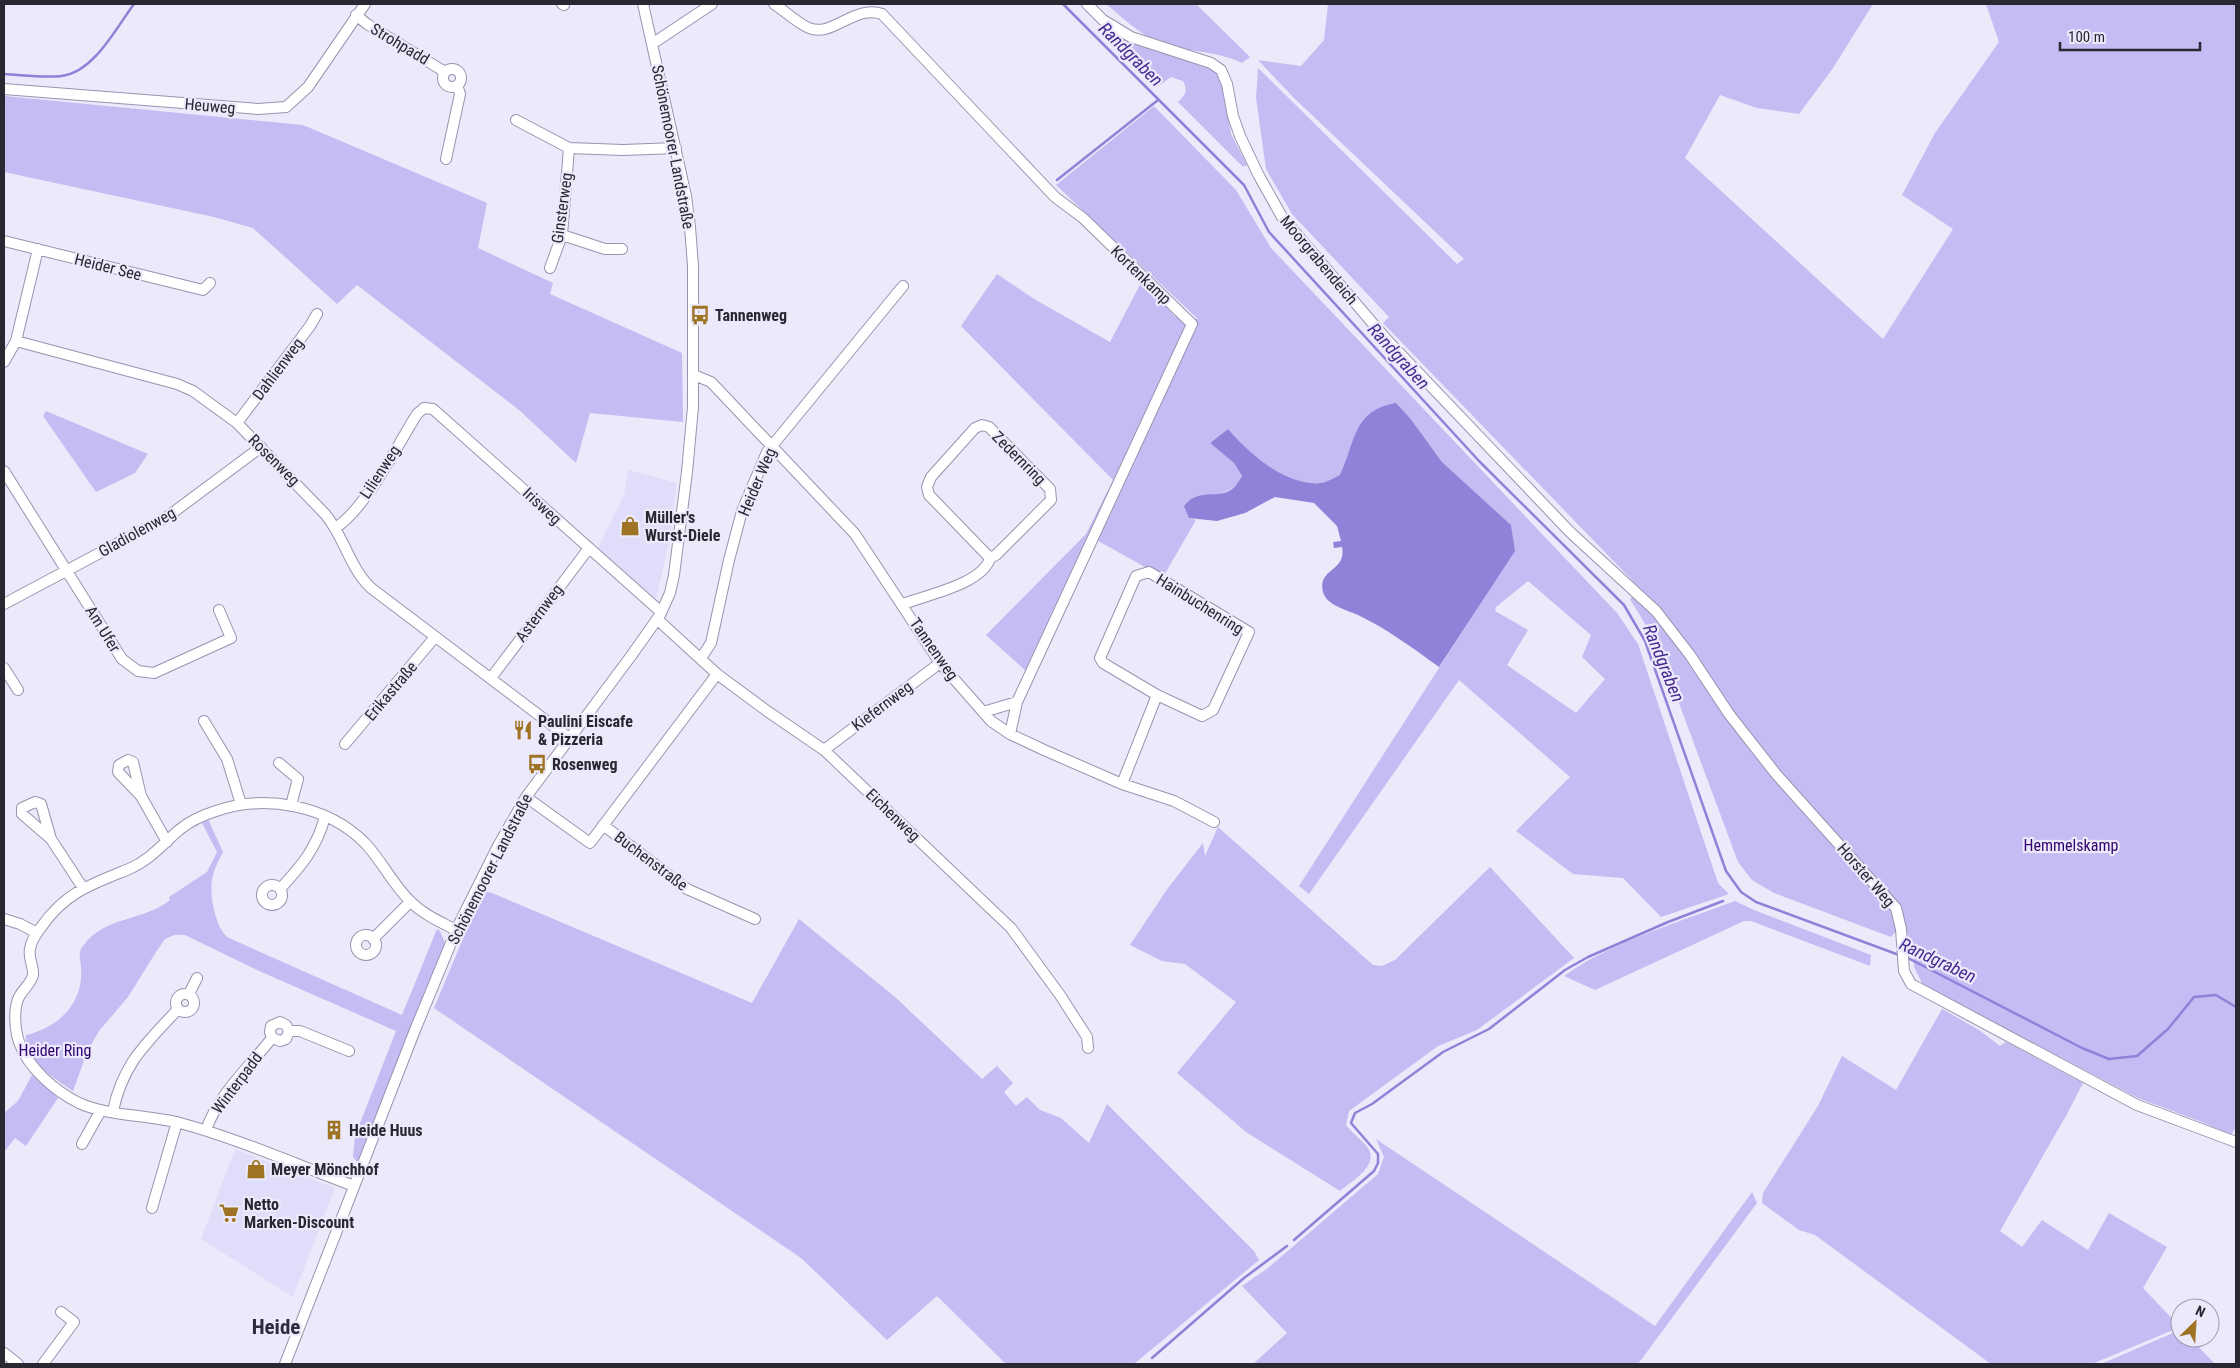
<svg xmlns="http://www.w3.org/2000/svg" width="2240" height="1368" font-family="'Roboto Condensed',sans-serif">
  <rect width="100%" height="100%" fill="#ebe9fa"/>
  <path fill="#e0ddfa" d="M628,470L677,483L670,538L656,599L651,598L597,549L624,495Z
    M235,1149L335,1188L293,1297L201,1239Z"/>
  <path fill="#c4bcf3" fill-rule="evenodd" d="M1106,4H1196L1250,57L1242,63C1216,50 1186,53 1159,42C1140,35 1122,17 1106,4Z
    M1328,4H1873L1833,68L1799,114L1757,108L1720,95L1685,158L1883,339L1953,229L1902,195L1935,133L1999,42L1986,4H2236V1127L2231,1135L2202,1122L2138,1098L1923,985L1914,967L1913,946L1905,928L1900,906L1779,771L1733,712L1659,608L1383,323L1389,317L1292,214L1266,169L1256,98L1258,68L1457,264L1464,259L1294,98L1258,60L1301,66L1324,40Z
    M1114,36L1197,63L1217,72L1222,82L1231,134L1247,165L1243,167L1178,102C1186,94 1188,91 1183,81L1171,77L1160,85L1113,42Z
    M4,96L303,125L487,203L478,248L553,283L550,294L682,353L683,422L590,413L576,463L519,410L357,285L337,304L253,228L214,217L4,172Z
    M1154,106L1236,190L1271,248L1617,613L1638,644L1718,883L1729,894L1661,917L1623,878L1573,874L1516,831L1570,777L1459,680L1309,894L1299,886L1514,551L1511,525L1442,462L1410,418L1396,403L1348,458L1340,476C1331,480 1321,485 1311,483C1278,479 1249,453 1228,429L1210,443L1234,463L1242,477C1231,496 1213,495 1192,498L1189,518L1196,520L1163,577L1091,537L1026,671L986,635L1086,534L1113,480L961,326L997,274L1034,299L1110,342L1143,279L1175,317L1198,319L1056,185ZM1528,581L1591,635L1582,657L1605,679L1576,713L1507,665L1528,630L1495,611L1496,607Z
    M46,411L148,454L135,473L96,492L43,416Z
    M1634,595L1653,614L1892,910L1897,930L1891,937L1774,893L1752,880L1738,862L1657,644L1630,599Z
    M208,819L223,852C219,860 215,867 213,875C208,890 215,930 229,938L402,1015L437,929L440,931L445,943L358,1163L353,1157L355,1136L396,1031L257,970L185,935H174L165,939L156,952L128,997L99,1031L87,1052L73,1091C55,1078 23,1061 26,1035C58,1028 84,1003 81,968C81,959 77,953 83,946C104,916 145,921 170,900L169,897L207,872L217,852L202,823Z
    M1218,827L1373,965L1382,966L1395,960L1490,867L1574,958L1477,1030L1438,1046L1349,1111L1346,1125C1353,1134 1362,1140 1368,1148C1379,1166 1352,1181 1340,1191L1246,1132L1177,1073L1236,1002L1185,964L1162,961L1130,945L1168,888L1203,843L1205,856Z
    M483,891L492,893L752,1003L799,919L895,997L982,1079L997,1066L1013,1083L1004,1092L1016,1106L1027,1097L1040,1110L1061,1118L1089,1143L1107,1104L1254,1251L1259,1260L1134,1364H1006L937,1296L887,1340L801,1258L434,1008Z
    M1735,901L1754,910L1871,955L1870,966L1751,921H1744L1595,990L1564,976C1609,943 1682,921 1735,901Z
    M1942,1009L1979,1030L2000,1046L2006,1042L2083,1083L2067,1114L2000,1231L2022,1247L2042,1220L2088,1250L2109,1213L2167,1247L2143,1288L2180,1327L2092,1364H1991L1815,1235L1799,1230L1762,1203L1763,1193L1818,1106L1842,1056L1896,1090Z
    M32,1075L58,1098L26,1146L15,1138L4,1152V1113L18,1101Z
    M1376,1139L1655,1326L1752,1192L1757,1203L1638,1364H1253L1287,1333L1242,1286L1268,1268L1378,1174L1384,1157Z
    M2180,1330V1338H2190L2215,1364H2101Z"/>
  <path fill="#9181d8" d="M1396,403L1410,418L1442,462L1511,525L1515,551L1439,667C1413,648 1387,629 1358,615C1347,610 1326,605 1323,592C1317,568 1347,572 1342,547L1334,548L1333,542L1341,541L1337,526L1314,503L1275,497L1245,513L1217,521L1189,518L1184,506C1186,504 1190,499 1193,498C1214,489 1228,503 1242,476L1234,463L1210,443L1228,429C1249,453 1278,479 1311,483C1321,485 1331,480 1340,475C1356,442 1352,411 1396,403Z"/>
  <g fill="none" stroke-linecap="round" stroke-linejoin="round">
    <path stroke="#9181d8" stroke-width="2.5" d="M1063,4L1244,185L1269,232L1479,461L1624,605L1645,641L1726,871L1741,892L1756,902L1899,955
      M4,74C23,75 43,78 62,76C94,72 116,28 134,4
      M1057,180L1158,100
      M1906,957L2082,1048L2109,1059L2137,1056L2168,1029L2194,997L2216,995L2236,1007
      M1294,1240L1374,1171L1378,1163V1154L1351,1123L1355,1113L1372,1104L1443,1052L1489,1029L1565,970L1588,957L1668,922L1723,901
      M1152,1358L1244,1278L1287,1246"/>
    <defs>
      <path id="minor" d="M562,4L564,5
        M774,4C785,11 797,23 809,28C832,38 855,4 882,14L1055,197L1083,218L1192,324L1017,702L1010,734
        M1087,4L1103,20L1131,37L1211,63L1221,70L1227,84L1233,116L1240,136L1258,174L1282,217L1387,340L1570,532L1656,611L1690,655L1729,714L1776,774L1896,908L1901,929L1904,971L1911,984L2137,1105L2236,1142
        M356,15L367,24L445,72
        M652,44L712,4
        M443 78a9 9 0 1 1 18 0a9 9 0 1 1-18 0Z
        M4,89L258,109L286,107L308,87L365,4
        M516,120L569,148L623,150L676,148
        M446,159L460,94L457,85
        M562,235L605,249H622
        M4,241L203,290L210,283
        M550,268L562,235L569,148
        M16,341L177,384L193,391L237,423L325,514C344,536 349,567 371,588L569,738
        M4,362L16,341L38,249
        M694,375L711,382L855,534L940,663L991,721L1010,734L1044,750L1122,784L1174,801L1214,822
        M237,423L310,326L317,314
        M4,471L122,659L138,671L154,673L231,638L219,610
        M335,528C365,510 398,444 417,414L424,408L433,409L661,612
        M4,604L167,517L261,447
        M903,604C926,595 983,584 990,558L996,555L1051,500L1050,489L989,427L982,425L975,428L931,477L927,487L929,495L990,558
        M657,619L717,674L767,711L824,750L1011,928L1060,995L1087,1037L1088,1048
        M701,658L711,643L729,560L742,511L767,452L903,286
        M4,668L18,690
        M491,678L589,548
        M983,712L1017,702
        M204,721L227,759L241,804
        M345,744L435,637
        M824,750L940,663
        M279,763L298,779L291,805
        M1122,784L1157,695L1202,716L1213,710L1249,632L1149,572L1136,576L1100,658L1103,663L1157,695
        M141,796L118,772L119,765L128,760L133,762L141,796L167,842
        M526,797L590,843L717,674
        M603,825L687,889L755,919
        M51,839L22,814V808L35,802L41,804L51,839L83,888
        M262 895a10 10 0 1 1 20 0a10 10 0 1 1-20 0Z
        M280,889C302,865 316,849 325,817
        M4,919L20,924L37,933
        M356 945a10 10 0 1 1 20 0a10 10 0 1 1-20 0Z
        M373,939L410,902
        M176 1003a9 9 0 1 1 18 0a9 9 0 1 1-18 0Z
        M189,994L197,978
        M289,1031H300L349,1051
        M113,1111C123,1063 146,1044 178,1009
        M206,1130C218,1095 249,1067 272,1038L270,1032L271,1026L280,1022L286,1025L289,1031L286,1039L280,1041L272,1038
        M82,1144L101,1110
        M354,1186C297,1165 239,1139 180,1123C149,1115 107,1116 79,1103C55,1091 28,1068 19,1042C15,1030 13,1009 19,997C23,989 31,984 33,975C34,966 28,959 30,949C31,940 37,933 42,926C66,892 92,884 129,869C150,860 163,844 179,830C190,821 203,815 216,811C265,794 327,805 365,843C382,861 393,885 411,902C424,915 441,922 456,930
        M152,1208L177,1122
        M4,1353L18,1364
        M43,1364L74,1322L61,1312
        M285,1364L415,1030L458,926L498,846L526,797L631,656L660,615L670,593L674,575L687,472L693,407V266L690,227L686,196L643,4"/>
    </defs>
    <use href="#minor" stroke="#9794af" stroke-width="12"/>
    <use href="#minor" stroke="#fff" stroke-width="10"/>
  </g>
  <defs>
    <symbol id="bus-bare" viewBox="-9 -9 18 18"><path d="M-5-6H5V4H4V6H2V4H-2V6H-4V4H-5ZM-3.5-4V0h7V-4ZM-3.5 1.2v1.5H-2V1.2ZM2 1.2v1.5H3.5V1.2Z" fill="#9f7324" stroke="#ebe9fa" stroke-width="2.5" paint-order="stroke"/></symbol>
    <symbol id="shop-bare" viewBox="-9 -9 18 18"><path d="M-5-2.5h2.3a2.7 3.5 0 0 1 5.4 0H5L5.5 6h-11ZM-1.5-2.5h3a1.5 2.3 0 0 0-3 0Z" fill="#9f7324" stroke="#ebe9fa" stroke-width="2.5" paint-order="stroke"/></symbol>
    <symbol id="restaurant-bare" viewBox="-9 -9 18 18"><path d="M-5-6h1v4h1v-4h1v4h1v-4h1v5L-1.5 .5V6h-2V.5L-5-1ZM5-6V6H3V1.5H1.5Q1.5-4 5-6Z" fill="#9f7324" stroke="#ebe9fa" stroke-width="2.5" paint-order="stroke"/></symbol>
    <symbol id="building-bare" viewBox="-9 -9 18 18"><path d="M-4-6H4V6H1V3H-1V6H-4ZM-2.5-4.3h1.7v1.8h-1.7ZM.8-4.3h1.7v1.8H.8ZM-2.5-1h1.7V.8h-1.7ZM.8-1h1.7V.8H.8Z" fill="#9f7324" stroke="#ebe9fa" stroke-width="2.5" paint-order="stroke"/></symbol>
    <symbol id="supermarket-bare" viewBox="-9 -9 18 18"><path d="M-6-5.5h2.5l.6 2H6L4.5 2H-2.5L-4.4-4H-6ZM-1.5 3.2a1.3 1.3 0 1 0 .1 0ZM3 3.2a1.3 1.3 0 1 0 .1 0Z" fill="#9f7324" stroke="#ebe9fa" stroke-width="2.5" paint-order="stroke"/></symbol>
  </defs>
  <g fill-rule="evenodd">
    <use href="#bus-bare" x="686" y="301" width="28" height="28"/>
    <use href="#shop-bare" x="616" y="512" width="28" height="28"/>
    <use href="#restaurant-bare" x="509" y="716" width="28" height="28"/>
    <use href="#bus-bare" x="523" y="750" width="28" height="28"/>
    <use href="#building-bare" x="320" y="1116" width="28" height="28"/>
    <use href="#shop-bare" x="242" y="1155" width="28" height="28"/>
    <use href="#supermarket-bare" x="215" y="1199" width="28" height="28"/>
  </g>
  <g text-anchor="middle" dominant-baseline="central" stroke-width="4.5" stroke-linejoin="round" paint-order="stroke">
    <g font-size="16" fill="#282732" stroke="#ebe9fa">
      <text transform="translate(400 44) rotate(31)">Strohpadd</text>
      <text transform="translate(210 106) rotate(5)">Heuweg</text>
      <text transform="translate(673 147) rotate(79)">Schönemoorer Landstraße</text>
      <text transform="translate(562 208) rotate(-82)">Ginsterweg</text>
      <text transform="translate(1319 260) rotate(50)">Moorgrabendeich</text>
      <text transform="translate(108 267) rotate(14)">Heider See</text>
      <text transform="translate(1141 275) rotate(44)">Kortenkamp</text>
      <text transform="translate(278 369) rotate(-53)">Dahlienweg</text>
      <text transform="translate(1019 458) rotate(45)">Zedernring</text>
      <text transform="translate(274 460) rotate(45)">Rosenweg</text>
      <text transform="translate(380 472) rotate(-57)">Lilienweg</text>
      <text transform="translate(757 482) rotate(-67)">Heider Weg</text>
      <text transform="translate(542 506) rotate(43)">Irisweg</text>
      <text transform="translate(137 532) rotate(-29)">Gladiolenweg</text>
      <text transform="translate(1200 604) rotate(32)">Hainbuchenring</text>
      <text transform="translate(539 613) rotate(-53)">Asternweg</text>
      <text transform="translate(103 629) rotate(58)">Am Ufer</text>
      <text transform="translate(934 649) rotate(55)">Tannenweg</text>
      <text transform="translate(391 691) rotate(-50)">Erikastraße</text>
      <text transform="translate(882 706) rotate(-37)">Kiefernweg</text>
      <text transform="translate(893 815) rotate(44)">Eichenweg</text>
      <text transform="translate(651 861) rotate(37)">Buchenstraße</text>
      <text transform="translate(490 869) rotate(-63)">Schönemoorer Landstraße</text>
      <text transform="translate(1866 875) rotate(49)">Horster Weg</text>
      <text transform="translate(237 1083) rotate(-53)">Winterpadd</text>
    </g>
    <g font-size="16" font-weight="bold" fill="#282732" stroke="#ebe9fa" text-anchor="start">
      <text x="715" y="315">Tannenweg</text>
      <text x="645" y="517">Müller's<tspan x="645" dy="18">Wurst-Diele</tspan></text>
      <text x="538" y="721">Paulini Eiscafe<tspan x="538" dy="18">&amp; Pizzeria</tspan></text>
      <text x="552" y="764">Rosenweg</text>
      <text x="349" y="1130">Heide Huus</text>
      <text x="271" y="1169">Meyer Mönchhof</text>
      <text x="244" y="1204">Netto<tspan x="244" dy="18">Marken-Discount</tspan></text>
    </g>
    <g font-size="16" fill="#31026f" stroke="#ebe9fa">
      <text x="2071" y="845">Hemmelskamp</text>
      <text x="55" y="1050">Heider Ring</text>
    </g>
    <g font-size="18" font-style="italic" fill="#492a90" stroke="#ebe9fa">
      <text transform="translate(1131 54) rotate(45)">Randgraben</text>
      <text transform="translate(1399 356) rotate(48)">Randgraben</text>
      <text transform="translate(1664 663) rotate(68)">Randgraben</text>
      <text transform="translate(1938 960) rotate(25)">Randgraben</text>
    </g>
    <g font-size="21" font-weight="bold" fill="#2e2b40" stroke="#ebe9fa">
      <text x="276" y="1327">Heide</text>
    </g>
  </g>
  <rect width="2240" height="1368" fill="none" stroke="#282732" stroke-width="10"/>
  <g transform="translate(2195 1323) rotate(25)"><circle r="24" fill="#ebe9fa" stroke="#9d9baa"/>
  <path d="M0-4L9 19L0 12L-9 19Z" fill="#9f7324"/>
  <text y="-8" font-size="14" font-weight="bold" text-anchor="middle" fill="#282732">N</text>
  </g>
  <path d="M2060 42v8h140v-8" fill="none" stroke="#282732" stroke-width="2.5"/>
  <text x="2068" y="42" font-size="15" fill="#282732" stroke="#ebe9fa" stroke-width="4" paint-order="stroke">100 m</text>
</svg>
